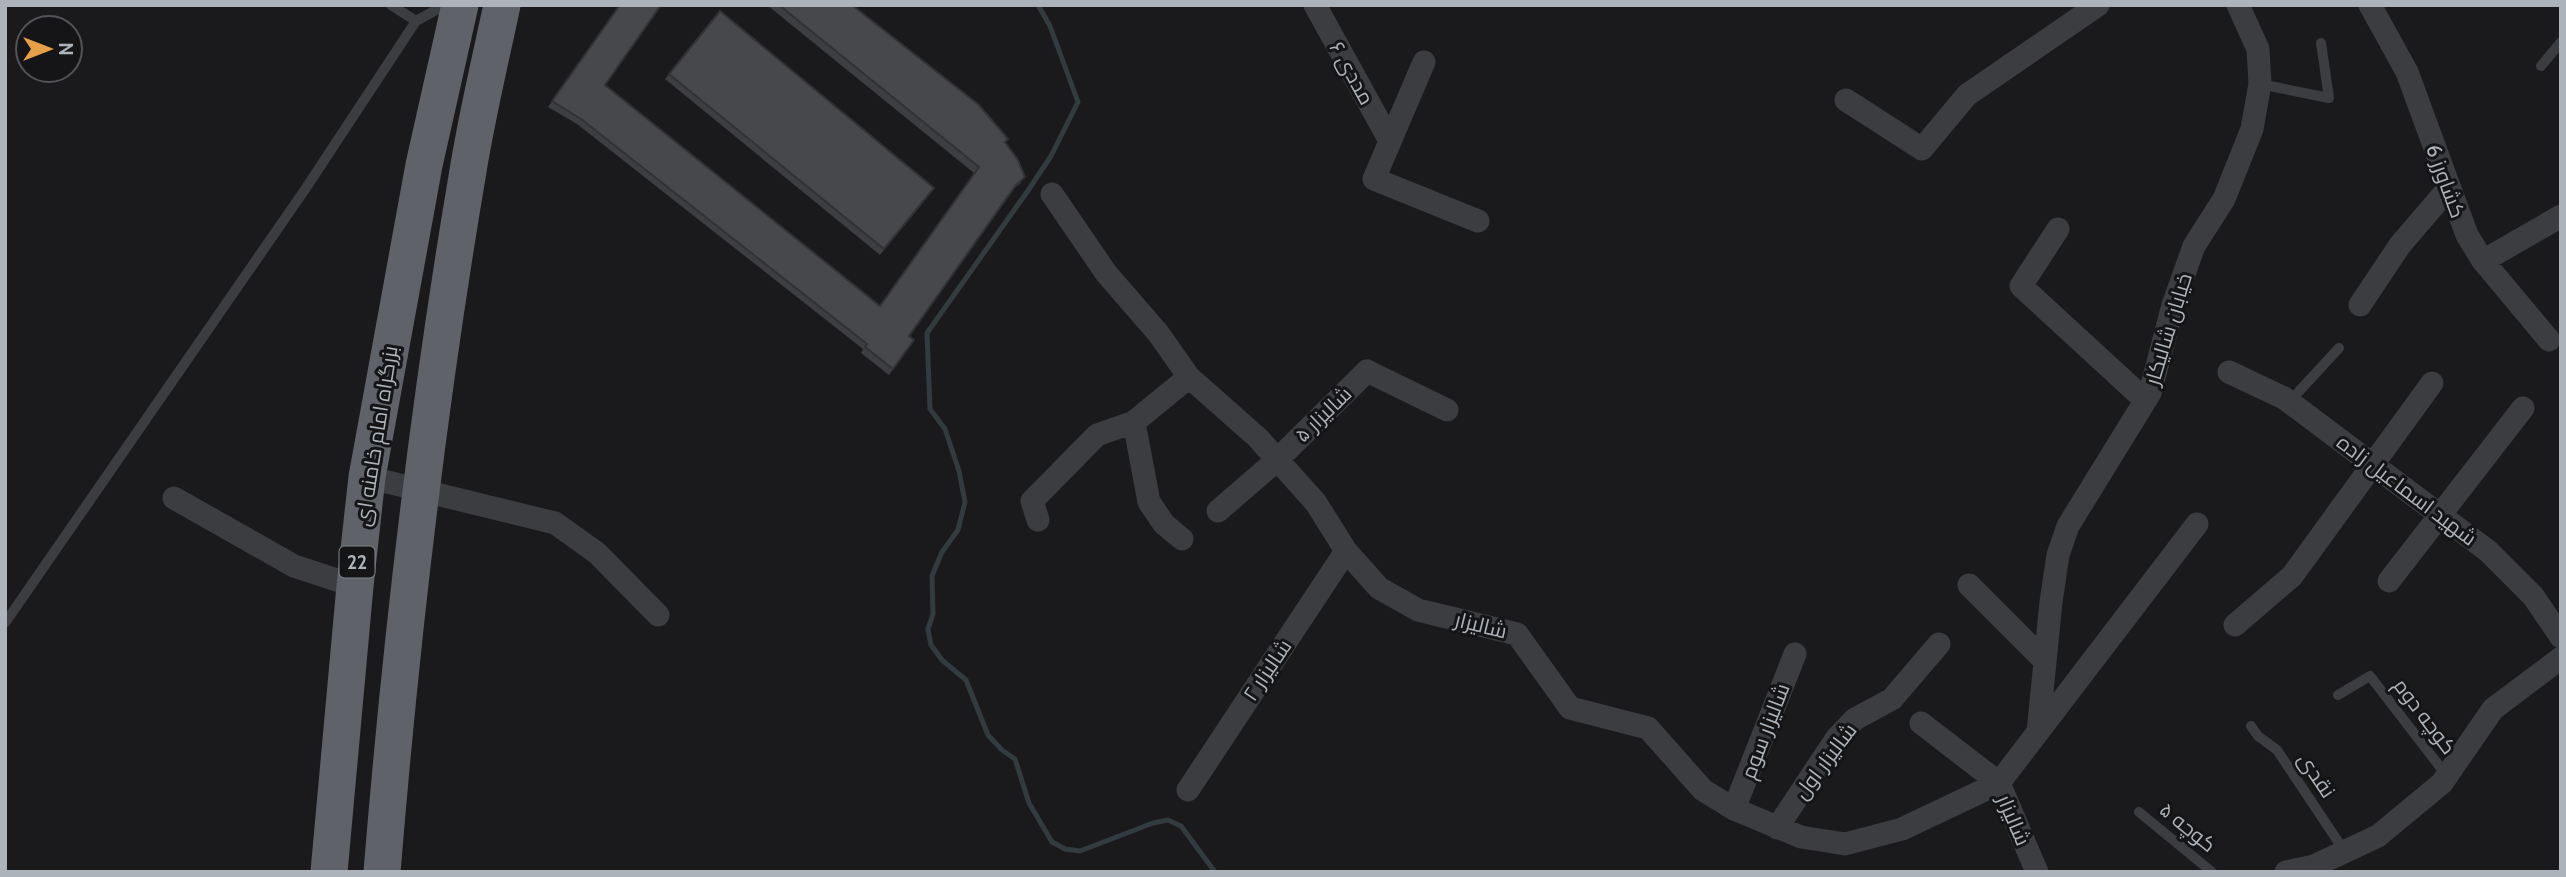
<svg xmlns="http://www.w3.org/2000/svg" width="2566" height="877" font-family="Cabin,Cairo,sans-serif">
  <rect width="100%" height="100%" fill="#1a1a1c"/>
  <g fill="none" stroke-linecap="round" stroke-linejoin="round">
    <path stroke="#313b40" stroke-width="5" d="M1038,5L1050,26L1078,102L1051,156L1027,192L927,333L930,409L945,429L959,471L965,502L958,530L942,552L932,576L933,614L928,629L931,645L942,660L966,680L988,735L1002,750L1015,759L1029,803L1052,842L1065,849L1080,851L1153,823L1168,820L1181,826L1215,872"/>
    <path stroke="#3b3d41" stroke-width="10" d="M391,5L416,21
      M2541,66L2561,42
      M2260,84L2329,98L2321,43
      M2289,402L2339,348
      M5,623L306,188L416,21L445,5
      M2338,695L2370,676L2447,776
      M2251,726L2258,736L2277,750L2345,852
      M2139,812L2212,872"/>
    <path stroke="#3b3d41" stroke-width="23" d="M1315,5L1390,141
      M2370,5L2407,72L2467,235L2483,261L2549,340
      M1424,62L1374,179L1478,221
      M1846,100L1922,149L1967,95L2098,5
      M1052,194L1106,273L1158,333L1189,377L1258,438L1316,503L1346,551L1379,588L1418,610L1517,634L1570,708L1648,728L1703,790L1734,809L1801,837L1845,844L1902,829L1999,783L2037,872
      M2058,229L2021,286L2145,400
      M2483,261L2561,216
      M2360,305L2400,245L2448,189
      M2229,372L2284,398L2488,551L2533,596L2561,637
      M1134,422L1149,502L1164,524L1182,539
      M367,477L555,523L597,553L658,615
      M174,498L294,566L355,586
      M1218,511L1277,460L1367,371L1447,410
      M1038,520L1032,501L1097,435L1134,422L1189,377
      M2389,581L2523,408
      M1969,585L2045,661
      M2235,625L2292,576L2432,383
      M1921,723L1999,783L2197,524
      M2038,732L2051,602L2058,555L2068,526L2150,393L2173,305L2194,246L2224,199L2252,129L2260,84L2258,49L2238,5
      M1188,790L1346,551
      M1734,809L1795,654
      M1777,828L1836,739L1855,719L1892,699L1939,644
      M2286,872L2314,866L2378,836L2442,783L2493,709L2561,658"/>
    <path stroke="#606269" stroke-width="37" d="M329,872L355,586L367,477L424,165L460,5
      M382,872C401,639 428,407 467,177C476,119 490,62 502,5"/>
  </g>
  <path fill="#3d3e41" d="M620,5L605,85L880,306L974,173L767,5H852L1005,142L1021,183L1012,190L909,336L914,340L889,375L861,353L863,349L577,124L548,107Z
    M669,74L930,194L880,255L665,79Z"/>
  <path fill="#47484c" stroke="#323235" stroke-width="2" d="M620,5H661L605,85L880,306L979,167L779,5H852L979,105L1008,139L1005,142L1018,160L1025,177L1016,185L909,336L914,340L893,369L865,347L867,344L581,119L552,101Z
    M720,11L934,188L884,249L669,74Z"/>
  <g text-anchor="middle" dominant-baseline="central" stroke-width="6" stroke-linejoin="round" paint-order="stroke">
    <rect fill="#151517" stroke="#7f848a" stroke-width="2" x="339.5" y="546.5" width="35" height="31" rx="5"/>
    <g font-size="19" font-weight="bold" fill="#adb3bb">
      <text x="357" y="562">22</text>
    </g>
    <g font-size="21" fill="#adb3bb" stroke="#151517">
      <text transform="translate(1352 73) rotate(61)">مددی ۶</text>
      <text transform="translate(2446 181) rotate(70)">کشاورز 6</text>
      <text transform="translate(2168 329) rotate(-73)">خیابان شالیکار</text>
      <text transform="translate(1323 414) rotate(-44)">شالیزار ۵</text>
      <text transform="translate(376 436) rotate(-81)">بزرگراه امام خامنه ای</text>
      <text transform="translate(2407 490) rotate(37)">شهید اسماعیل زاده</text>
      <text transform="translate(1481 625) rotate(14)">شالیزار</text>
      <text transform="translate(1267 670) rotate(-56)">شالیزار ۲</text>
      <text transform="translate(2425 716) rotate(53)">کوچه دوم</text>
      <text transform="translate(1765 731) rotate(-69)">شالیزار سوم</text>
      <text transform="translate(1825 761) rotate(-53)">شالیزار اول</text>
      <text transform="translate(2317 775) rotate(56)">نقدی</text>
      <text transform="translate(2014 820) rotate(67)">شالیزار</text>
      <text transform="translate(2188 827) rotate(39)">کوچه ۵</text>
    </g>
  </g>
  <rect width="2566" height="877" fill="none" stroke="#adb3bb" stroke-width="14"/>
  <g transform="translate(49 49) rotate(90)"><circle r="33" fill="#151517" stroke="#525459" stroke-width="2"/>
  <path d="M0-5L12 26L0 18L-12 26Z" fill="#e7a047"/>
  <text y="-10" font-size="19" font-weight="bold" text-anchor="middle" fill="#adb3bb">N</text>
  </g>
</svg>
